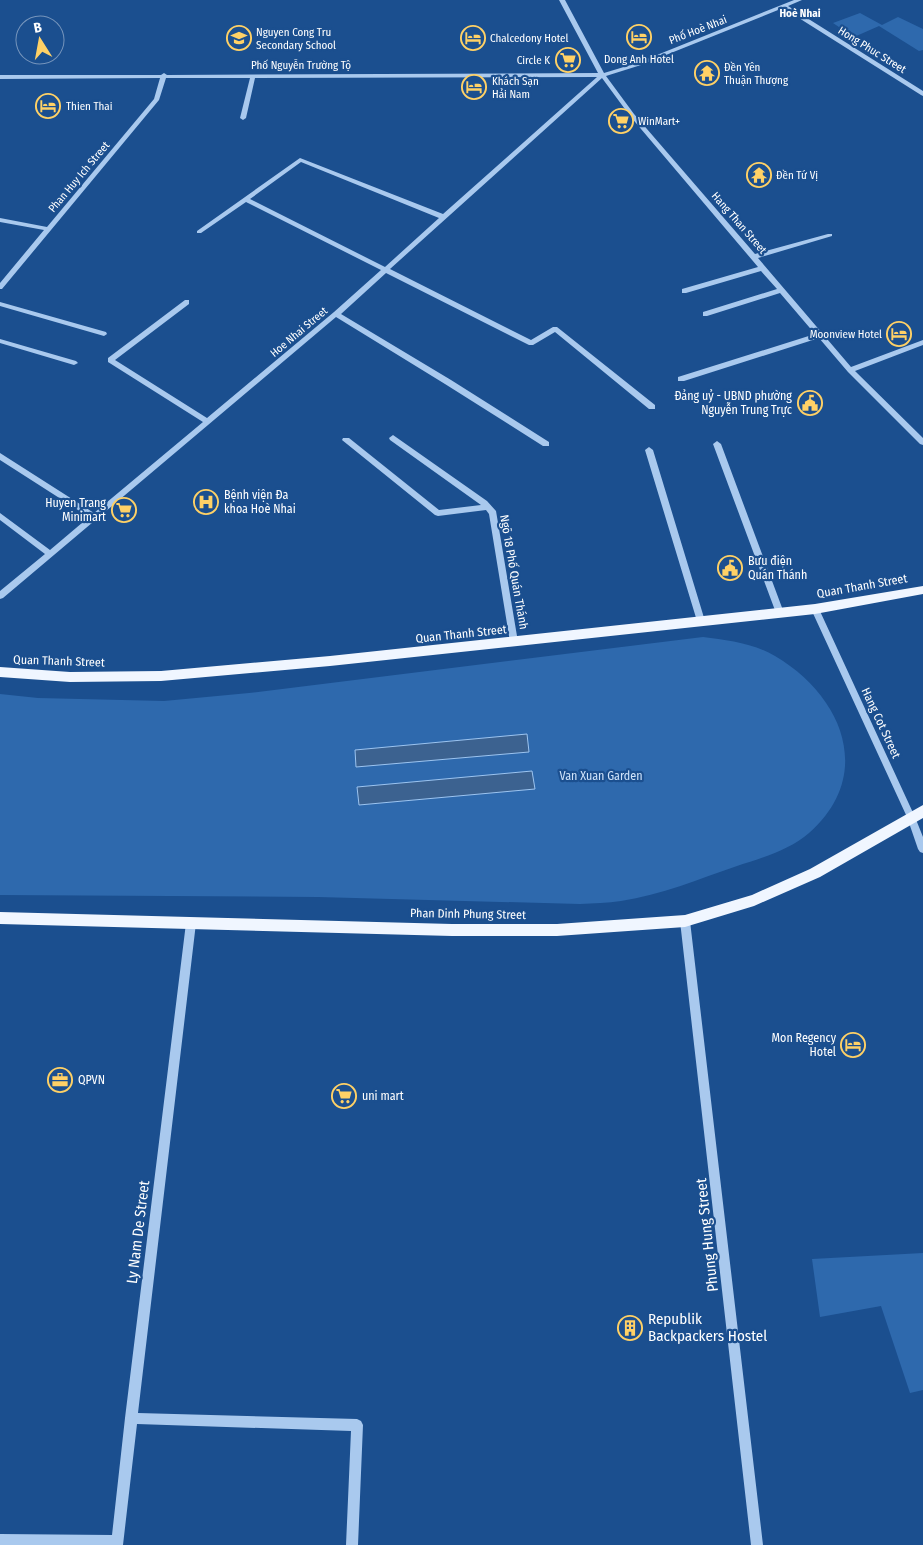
<svg xmlns="http://www.w3.org/2000/svg" width="923" height="1545" font-family="'Fira Sans Condensed',sans-serif">
  <rect width="100%" height="100%" fill="#1b4f8f"/>
  <path fill="#2e69ad" d="M860,13L882,25L898,17L923,29V50L919,51L879,26L854,37L833,23Z
    M703,637C727,640 753,643 775,656C843,696 875,775 809,833C790,850 761,858 737,866C699,879 661,895 621,901C608,903 593,903 580,904L318,897L0,895V694L38,698L164,701L249,693Z
    M923,1253V1390L910,1393L881,1306L820,1317L812,1259Z"/>
  <path fill="#3c6290" stroke="#9cc4f0" d="M527,734L529,752L356,767L355,750Z
    M532,771L535,789L359,805L357,787Z"/>
  <g fill="none" stroke-linecap="round" stroke-linejoin="round">
    <path fill="#a9c9ee" fill-rule="evenodd" d="M559,0H565L604,73L637,63L794,0H802L788,6L923,91V96L921,95L783,8L641,65L606,76L634,114L755,254L828,234H832V236L758,258L851,367L923,340V345L855,371L923,438V445L920,444L848,372L819,338L684,381H678V377L815,334L780,293L707,316H703V312L777,289L761,271L686,293H682V289L758,267L630,116L602,78L390,269L531,340L553,327H557L655,405V409H649L555,332L533,345H529L386,273L341,314L451,380L549,442V446H543L445,384L336,317L3,598L0,599V591L45,554L0,520V513L50,550L89,517L0,460V453L94,513L203,422L108,362V358L185,300H189V304L115,360L207,418L334,312L381,270L246,202L201,233H197V231L300,158L443,214L597,77L255,78L246,118L243,120L240,118L250,78H166L159,100L2,289H0V283L44,230L0,222V218L47,227L154,99L160,78L0,79V75H161L164,73L167,75L598,73ZM301,162L439,218L385,267L250,199Z
      M0,302L106,332L107,334L104,336L0,306Z
      M0,339L76,361L78,363L74,365L0,343Z
      M393,435L487,501L496,511L518,642L517,644L514,645L510,642L489,514L486,510L438,516L435,515L342,440L343,438H349L439,510L481,505L390,440L389,438Z
      M717,441L721,444L784,613L783,615L780,616L776,613L713,444Z
      M649,447L653,450L705,621L701,624L697,621L645,450Z
      M815,606L819,609L915,817L923,837V853L920,852L918,849L907,817L811,609Z
      M685,917L688,918L690,921L763,1545H751L680,921L682,918Z
      M191,919L194,920L196,923L138,1413L357,1419L361,1421L363,1425L358,1545H346L351,1431L137,1424L123,1545H0V1534L112,1535L125,1418L186,923L188,920Z"/>
    <path fill="#f0f6ff" fill-rule="evenodd" d="M923,586V594L815,614L330,666L161,681L70,682L0,677V667L70,672L161,671L330,656L815,604Z
      M923,805V818L820,877L754,906L685,927L557,936H452L0,924V912L452,924H557L685,915L752,895L810,869Z"/>
  </g>
  <defs>
    <symbol id="hotel-ring" viewBox="-11 -11 22 22"><circle r="9.5" fill="#1b4f8f" stroke="#ffd166" stroke-width="1.5"/><path d="M-6-4.5h1.5V1H6V5H4.5V3h-9V5H-6ZM-4 0a1.8 1.8 0 1 1 3.6 0ZM.5 0V-2.5h3Q6-2.5 6 0Z" fill="#ffd166"/></symbol>
    <symbol id="school-ring" viewBox="-11 -11 22 22"><circle r="9.5" fill="#1b4f8f" stroke="#ffd166" stroke-width="1.5"/><path d="M0-5L7-2L0 1L-7-2ZM-4 1L0 2.5L4 1V4Q0 6-4 4Z" fill="#ffd166"/></symbol>
    <symbol id="supermarket-ring" viewBox="-11 -11 22 22"><circle r="9.5" fill="#1b4f8f" stroke="#ffd166" stroke-width="1.5"/><path d="M-6-5.5h2.5l.6 2H6L4.5 2H-2.5L-4.4-4H-6ZM-1.5 3.2a1.3 1.3 0 1 0 .1 0ZM3 3.2a1.3 1.3 0 1 0 .1 0Z" fill="#ffd166"/></symbol>
    <symbol id="temple-ring" viewBox="-11 -11 22 22"><circle r="9.5" fill="#1b4f8f" stroke="#ffd166" stroke-width="1.5"/><path d="M0-6L5-2H3V0L6.5 2.5H4V6H1.5V3h-3V6H-4V2.5H-6.5L-3 0V-2H-5Z" fill="#ffd166"/></symbol>
    <symbol id="civic-ring" viewBox="-11 -11 22 22"><circle r="9.5" fill="#1b4f8f" stroke="#ffd166" stroke-width="1.5"/><path d="M-.6-6.5H3V-4.5H.6V-3L4-1V1h2V6H-6V1h2V-1L-.6-3ZM-1.2 2.5V6h2.4V2.5Z" fill="#ffd166"/></symbol>
    <symbol id="hospital-ring" viewBox="-11 -11 22 22"><circle r="9.5" fill="#1b4f8f" stroke="#ffd166" stroke-width="1.5"/><path d="M-5-5h3v3.5h4V-5h3V5h-3V1.5h-4V5h-3Z" fill="#ffd166"/></symbol>
    <symbol id="office-ring" viewBox="-11 -11 22 22"><circle r="9.5" fill="#1b4f8f" stroke="#ffd166" stroke-width="1.5"/><path d="M-6-3h4V-5.5h4V-3h4V5H-6ZM-1-4.5V-3h2v-1.5ZM-6 0V1H6V0Z" fill="#ffd166"/></symbol>
    <symbol id="building-ring" viewBox="-11 -11 22 22"><circle r="9.5" fill="#1b4f8f" stroke="#ffd166" stroke-width="1.5"/><path d="M-4-6H4V6H1V3H-1V6H-4ZM-2.5-4.3h1.7v1.8h-1.7ZM.8-4.3h1.7v1.8H.8ZM-2.5-1h1.7V.8h-1.7ZM.8-1h1.7V.8H.8Z" fill="#ffd166"/></symbol>
  </defs>
  <g fill-rule="evenodd">
    <use href="#hotel-ring" x="625" y="23" width="28" height="28"/>
    <use href="#school-ring" x="225" y="24" width="28" height="28"/>
    <use href="#hotel-ring" x="459" y="24" width="28" height="28"/>
    <use href="#supermarket-ring" x="554" y="46" width="28" height="28"/>
    <use href="#temple-ring" x="693" y="59" width="28" height="28"/>
    <use href="#hotel-ring" x="460" y="73" width="28" height="28"/>
    <use href="#hotel-ring" x="34" y="92" width="28" height="28"/>
    <use href="#supermarket-ring" x="607" y="107" width="28" height="28"/>
    <use href="#temple-ring" x="745" y="161" width="28" height="28"/>
    <use href="#hotel-ring" x="885" y="320" width="28" height="28"/>
    <use href="#civic-ring" x="796" y="389" width="28" height="28"/>
    <use href="#hospital-ring" x="192" y="488" width="28" height="28"/>
    <use href="#supermarket-ring" x="110" y="496" width="28" height="28"/>
    <use href="#civic-ring" x="716" y="554" width="28" height="28"/>
    <use href="#hotel-ring" x="839" y="1031" width="28" height="28"/>
    <use href="#office-ring" x="46" y="1066" width="28" height="28"/>
    <use href="#supermarket-ring" x="330" y="1082" width="28" height="28"/>
    <use href="#building-ring" x="616" y="1314" width="28" height="28"/>
  </g>
  <g text-anchor="middle" dominant-baseline="central" stroke-width="4.5" stroke-linejoin="round" paint-order="stroke">
    <g font-size="11" font-weight="bold" fill="#fff" stroke="#1b4f8f">
      <text x="800" y="13">Hoè Nhai</text>
    </g>
    <g font-size="11" fill="#fff" stroke="#1b4f8f">
      <text transform="translate(698 30) rotate(-21)">Phố Hoè Nhai</text>
      <text transform="translate(872 50) rotate(32)">Hong Phuc Street</text>
      <text x="301" y="65">Phố Nguyễn Trường Tộ</text>
      <text transform="translate(79 177) rotate(-50)">Phan Huy Ich Street</text>
      <text transform="translate(739 223) rotate(49)">Hang Than Street</text>
      <text transform="translate(299 332) rotate(-40)">Hoe Nhai Street</text>
    </g>
    <g font-size="11" fill="#fff" stroke="#1b4f8f" text-anchor="start">
      <text x="256" y="32">Nguyen Cong Tru<tspan x="256" dy="13">Secondary School</tspan></text>
      <text x="490" y="38">Chalcedony Hotel</text>
      <text x="639" y="59" text-anchor="middle">Dong Anh Hotel</text>
      <text x="550" y="60" text-anchor="end">Circle K</text>
      <text x="724" y="67">Đền Yên<tspan x="724" dy="13">Thuận Thượng</tspan></text>
      <text x="492" y="81">Khách Sạn<tspan x="492" dy="13">Hải Nam</tspan></text>
      <text x="66" y="106">Thien Thai</text>
      <text x="638" y="121">WinMart+</text>
      <text x="776" y="175">Đền Tứ Vị</text>
      <text x="882" y="334" text-anchor="end">Moonview Hotel</text>
    </g>
    <g font-size="12" fill="#fff" stroke="#1b4f8f" text-anchor="start">
      <text x="792" y="396" text-anchor="end">Đảng uỷ - UBND phường<tspan x="792" dy="14">Nguyễn Trung Trực</tspan></text>
      <text x="224" y="495">Bệnh viện Đa<tspan x="224" dy="14">khoa Hoè Nhai</tspan></text>
      <text x="106" y="503" text-anchor="end">Huyen Trang<tspan x="106" dy="14">Minimart</tspan></text>
      <text x="748" y="561">Bưu điện<tspan x="748" dy="14">Quán Thánh</tspan></text>
      <text x="836" y="1038" text-anchor="end">Mon Regency<tspan x="836" dy="14">Hotel</tspan></text>
      <text x="78" y="1080">QPVN</text>
      <text x="362" y="1096">uni mart</text>
    </g>
    <g font-size="12" fill="#fff" stroke="#1b4f8f">
      <text transform="translate(514 572) rotate(80)">Ngõ 18 Phố Quán Thánh</text>
      <text transform="translate(862 586) rotate(-10)">Quan Thanh Street</text>
      <text transform="translate(461 634) rotate(-6)">Quan Thanh Street</text>
      <text transform="translate(59 661) rotate(2)">Quan Thanh Street</text>
      <text transform="translate(881 723) rotate(65)">Hang Cot Street</text>
      <text transform="translate(468 914) rotate(1)">Phan Dinh Phung Street</text>
    </g>
    <g font-size="12" fill="#cfe3fa" stroke="#1b4f8f">
      <text x="601" y="776">Van Xuan Garden</text>
    </g>
    <g font-size="15" fill="#fff" stroke="#1b4f8f">
      <text transform="translate(138 1232) rotate(-83)">Ly Nam De Street</text>
      <text transform="translate(707 1235) rotate(-96)">Phung Hung Street</text>
    </g>
    <g font-size="15" fill="#fff" stroke="#1b4f8f" text-anchor="start">
      <text x="648" y="1319">Republik<tspan x="648" dy="17">Backpackers Hostel</tspan></text>
    </g>
  </g>
  <g transform="translate(40 40) rotate(349)"><circle r="24" fill="#1b4f8f" stroke="#7695bc"/>
  <path d="M0-4L9 19L0 12L-9 19Z" fill="#ffd166"/>
  <text y="-8" font-size="14" font-weight="bold" text-anchor="middle" fill="#ffffff">B</text>
  </g>
</svg>
